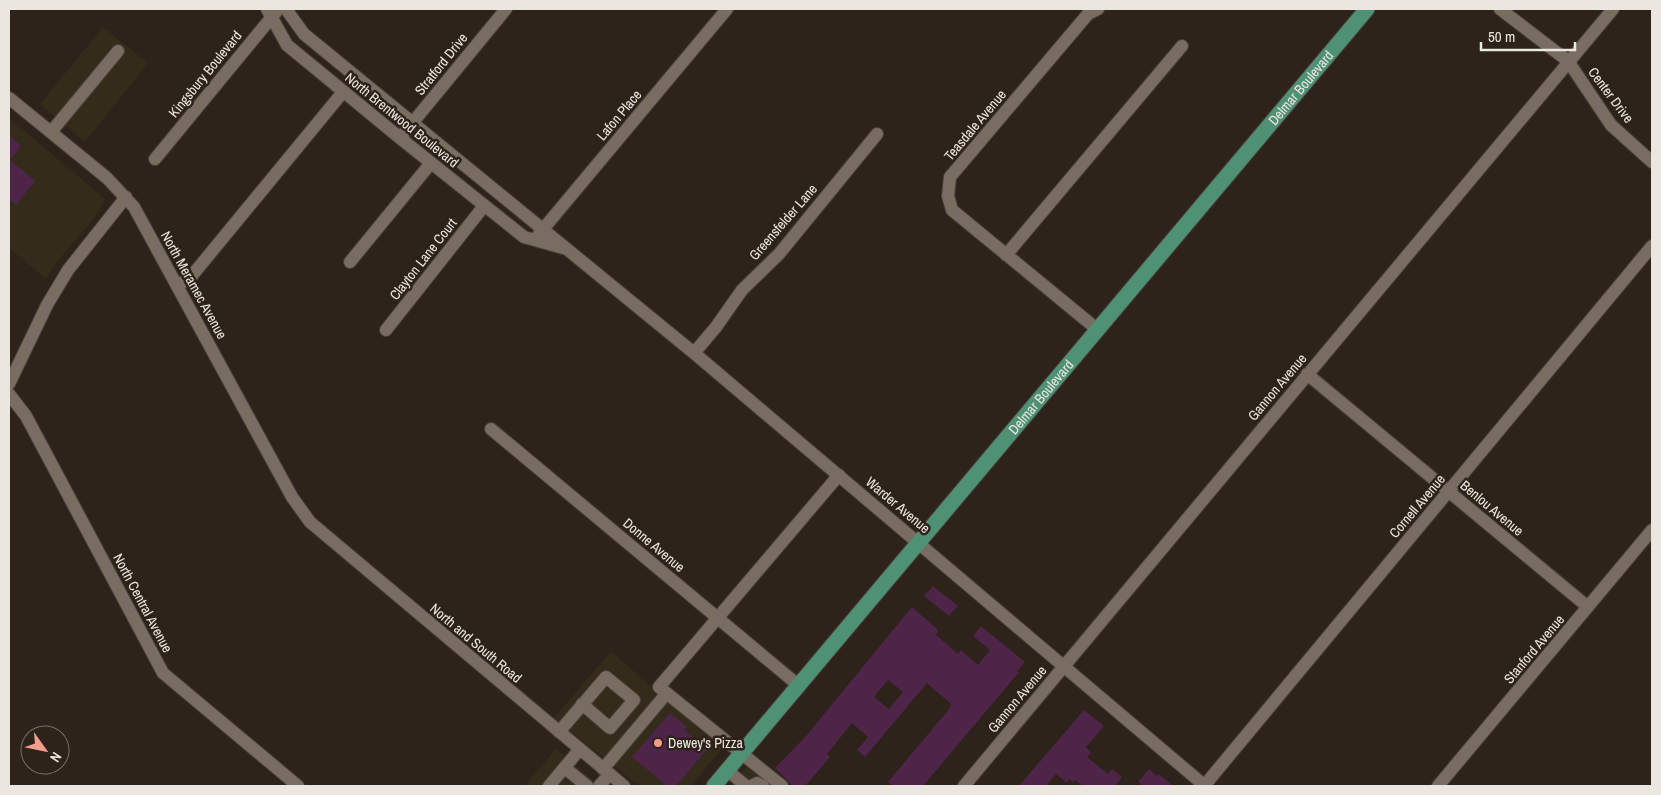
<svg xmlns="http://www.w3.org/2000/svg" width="1661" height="795" font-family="'Archivo Narrow',sans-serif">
  <rect width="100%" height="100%" fill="#2d231a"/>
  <path fill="#352b1b" d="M103,27L148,63L85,142L40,104Z
    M9,118L105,199L99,212L57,262L46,279L9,248Z
    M611,651L653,688L729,740L691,786H639L554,718Z
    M556,749L600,786H524Z
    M752,759L785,786H730Z"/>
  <path fill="#4e2549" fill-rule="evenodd" d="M9,135L21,146L10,160L35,181L16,205L9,199Z
    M933,586L958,606L949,616L924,596Z
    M912,607L938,630L936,635L958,654L961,650L978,665L990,650L973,636L981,626L1025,662L1017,671L1019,672L923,786H893L888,782L950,708L951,704L927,683L865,757L857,750L868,737L852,723L827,754L830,757L805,786H793L775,768L806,736ZM888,680L903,692L889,709L874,697Z
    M1084,710L1104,726L1086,747L1091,753L1087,757L1108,774L1112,769L1122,777L1115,786H1083L1075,780L1073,782L1069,779L1067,783L1056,774L1046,786H1019Z
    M670,713L687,727L684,730L707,749L676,786H667L632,757Z
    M1149,769L1157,776L1159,774L1173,786H1143L1138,782Z"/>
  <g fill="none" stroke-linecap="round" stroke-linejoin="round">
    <defs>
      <path id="minor" d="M267,9L287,45L400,138L524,237L563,248
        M286,9L304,34L694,353L1205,786
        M1500,9L1568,61L1611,125L1652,162
        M9,98L107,178L134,207L292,497L310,522L624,786
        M51,132L118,51
        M400,138L506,9
        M155,159L276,12
        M539,234L727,9
        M1006,255L1182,46
        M350,262L431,163
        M178,285L190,278L343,92
        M386,330L484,206
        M1098,330L952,210L948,196L950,177L1088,14L1098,9
        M694,353L716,327L742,290L779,254L877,134
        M1307,374L1588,607
        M9,384L47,305L68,270L126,197
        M9,394L26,416L163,673L298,786
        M491,429L798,685
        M559,732L606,677L634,700L610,728L582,704
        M565,768L587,786
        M603,769L667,693
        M727,770L746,786
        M549,786L580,749
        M599,786L610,774
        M751,786L757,783L763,786
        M782,786L659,687L839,475
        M964,786L1613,9
        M1204,786L1652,246
        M1438,786L1652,530"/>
      <g id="major">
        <path id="s1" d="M714,786L1367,9"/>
      </g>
    </defs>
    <use href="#minor" stroke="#49403a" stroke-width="14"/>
    <use href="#major" stroke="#49403a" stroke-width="17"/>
    <use href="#minor" stroke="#796d62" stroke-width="12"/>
    <use href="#major" stroke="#4e9174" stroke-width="15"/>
  </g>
  <circle fill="#f49d8b" stroke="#2d231a" stroke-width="2" cx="658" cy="743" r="5"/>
  <g text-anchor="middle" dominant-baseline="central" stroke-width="5" stroke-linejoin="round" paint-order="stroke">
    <g font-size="14" fill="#ece6e0" stroke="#2d231a">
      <text transform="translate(441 64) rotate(-51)">Stratford Drive</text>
      <text transform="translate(205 74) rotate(-51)">Kingsbury Boulevard</text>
      <text stroke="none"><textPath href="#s1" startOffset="912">Delmar Boulevard</textPath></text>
      <text transform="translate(1611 95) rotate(53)">Center Drive</text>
      <text transform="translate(619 115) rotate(-50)">Lafon Place</text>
      <text transform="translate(402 120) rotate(39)">North Brentwood Boulevard</text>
      <text transform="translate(975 125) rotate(-50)">Teasdale Avenue</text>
      <text transform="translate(783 222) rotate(-49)">Greensfelder Lane</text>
      <text transform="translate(423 259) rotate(-52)">Clayton Lane Court</text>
      <text transform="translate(194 285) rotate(61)">North Meramec Avenue</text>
      <text transform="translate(1277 387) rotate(-50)">Gannon Avenue</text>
      <text stroke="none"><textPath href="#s1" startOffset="508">Delmar Boulevard</textPath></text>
      <text transform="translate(898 505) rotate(40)">Warder Avenue</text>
      <text transform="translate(1417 506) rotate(-50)">Cornell Avenue</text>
      <text transform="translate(1492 508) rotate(40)">Benlou Avenue</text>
      <text transform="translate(654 545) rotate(40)">Donne Avenue</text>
      <text transform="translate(143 603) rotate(62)">North Central Avenue</text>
      <text transform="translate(476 643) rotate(40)">North and South Road</text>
      <text transform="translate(1534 649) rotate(-50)">Stanford Avenue</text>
      <text transform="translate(1017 699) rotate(-50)">Gannon Avenue</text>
    </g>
    <g font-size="14" fill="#ece6e0" stroke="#2d231a" text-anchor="start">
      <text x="668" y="743">Dewey's Pizza</text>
    </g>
  </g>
  <rect width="1661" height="795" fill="none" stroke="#ece6e0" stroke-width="20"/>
  <g transform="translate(45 750) rotate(123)"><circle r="24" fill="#2d231a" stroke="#797169"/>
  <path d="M0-4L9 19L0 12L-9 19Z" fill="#f49d8b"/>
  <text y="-8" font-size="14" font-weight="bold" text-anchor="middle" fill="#ece6e0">N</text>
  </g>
  <path d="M1481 42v8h94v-8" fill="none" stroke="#ece6e0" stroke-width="2.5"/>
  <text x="1488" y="42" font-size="15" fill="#ece6e0" stroke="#2d231a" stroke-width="4" paint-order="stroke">50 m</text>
</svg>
